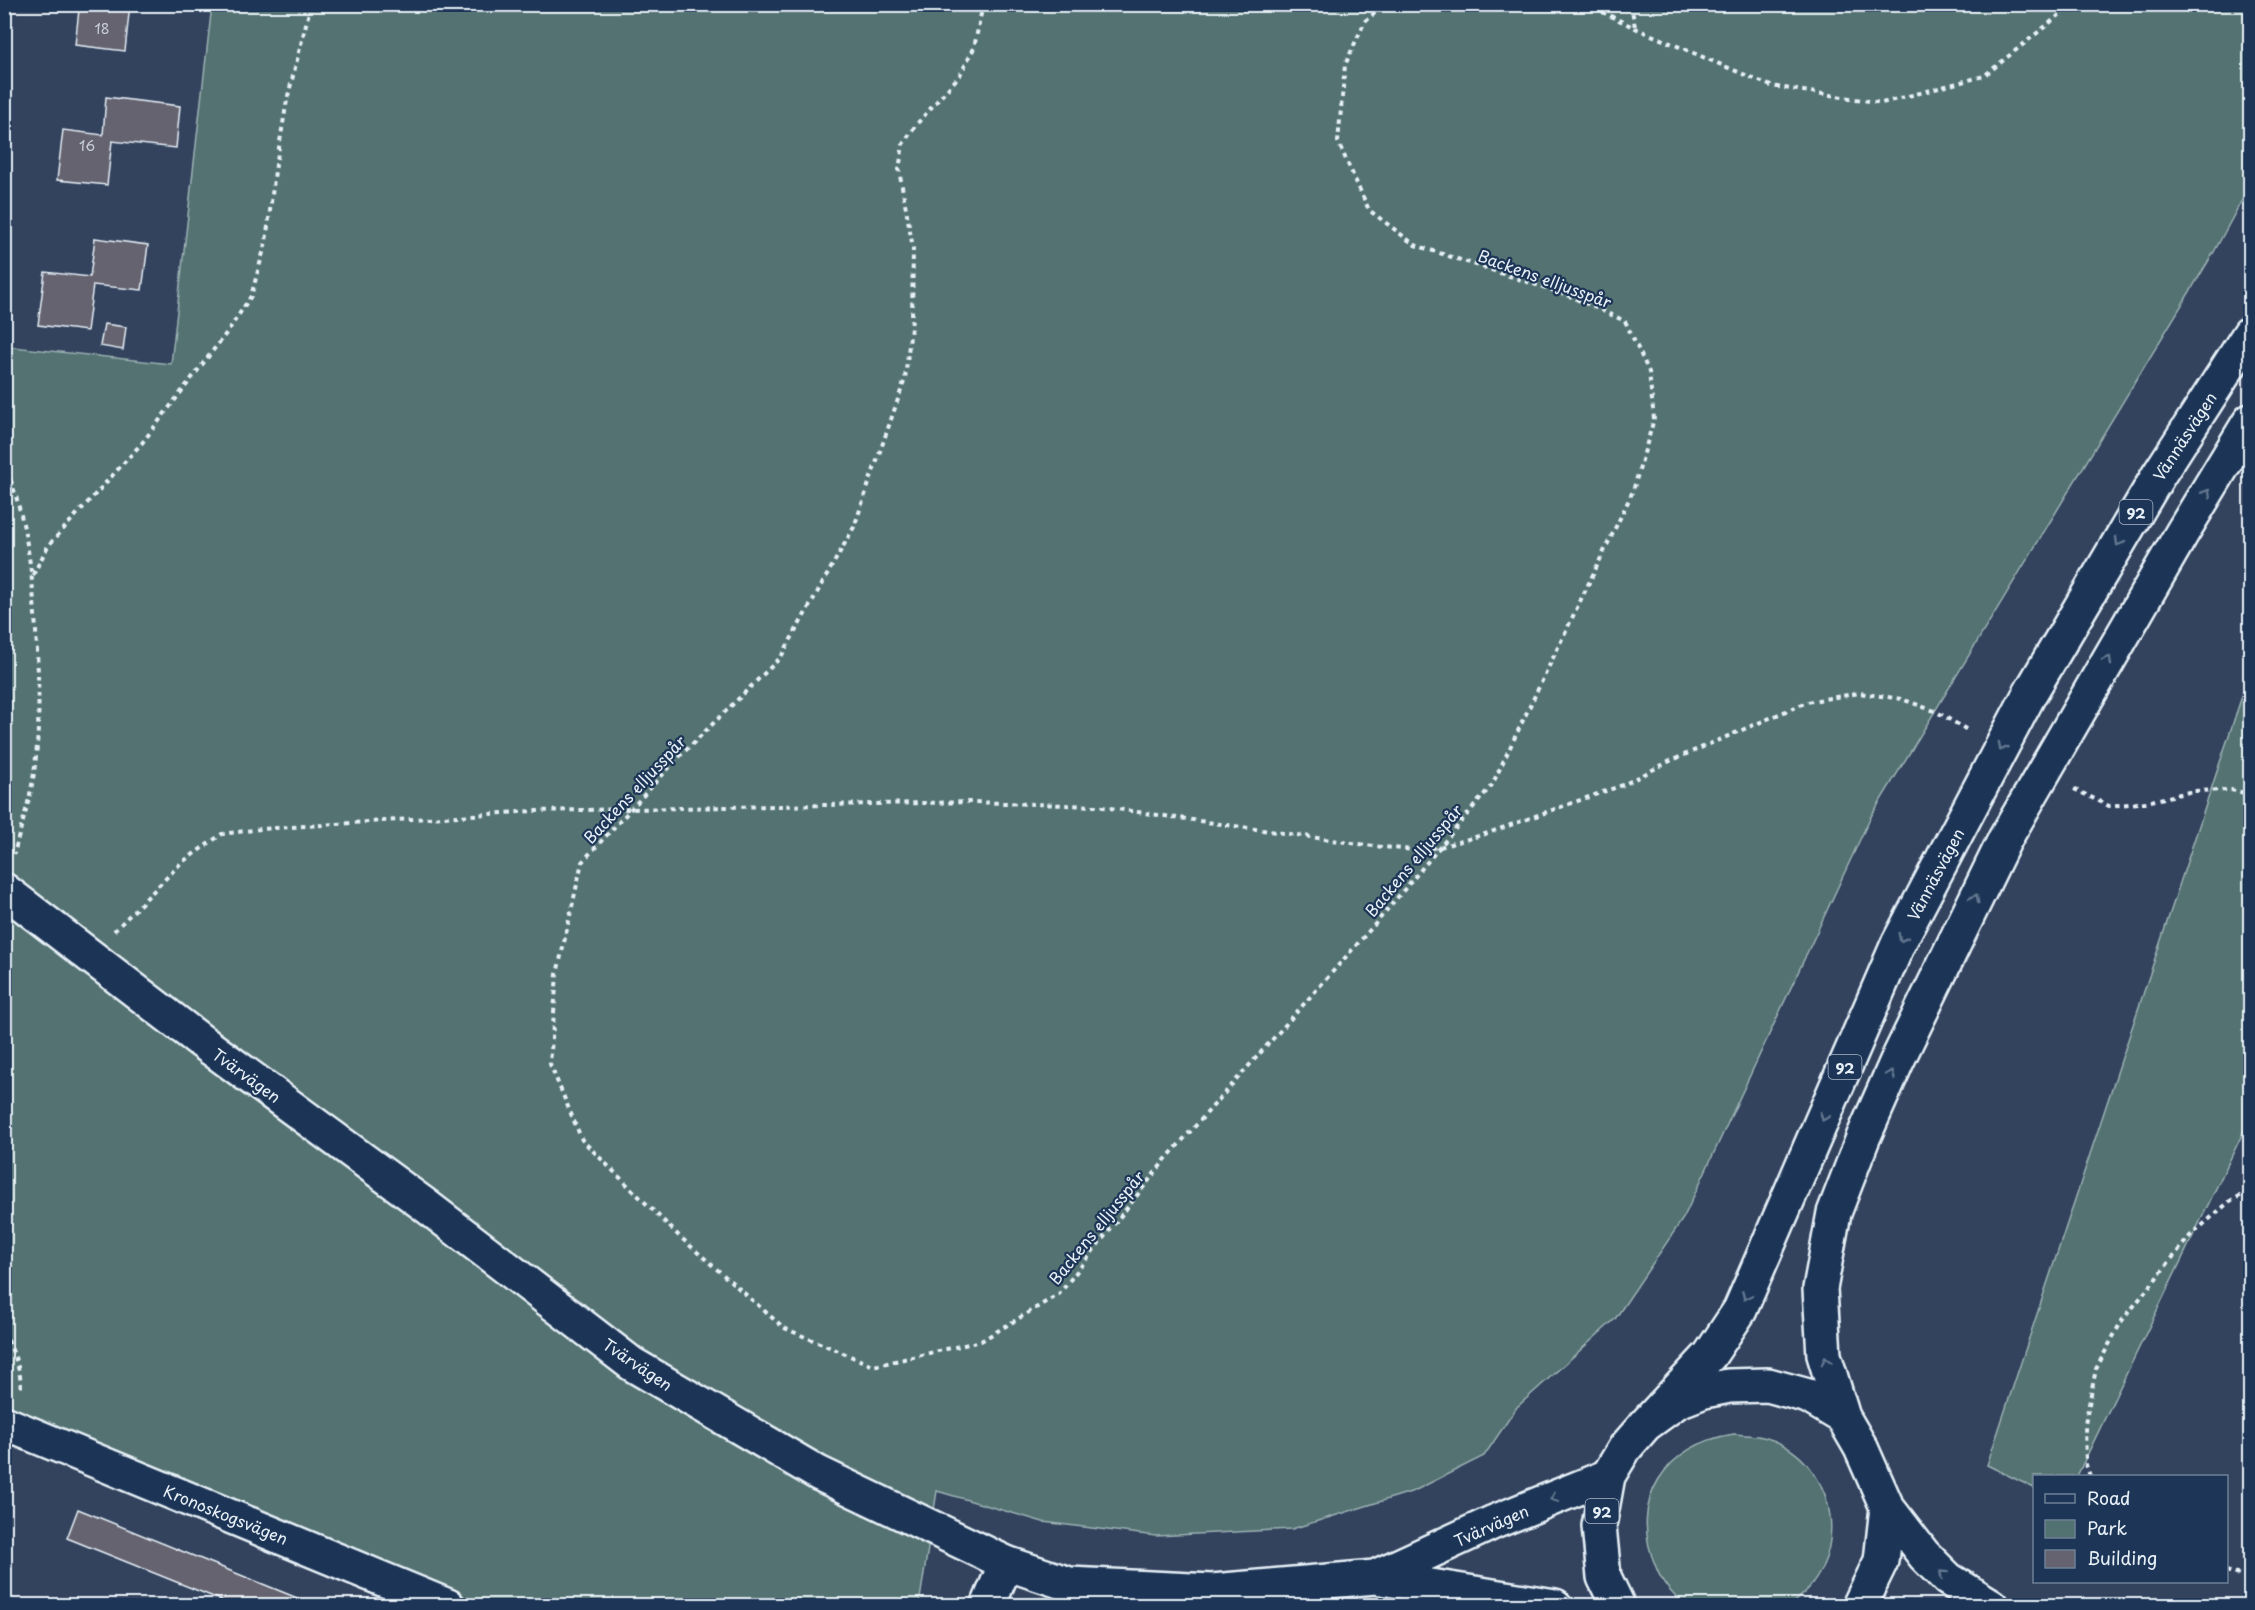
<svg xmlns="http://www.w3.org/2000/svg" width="2255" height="1610" font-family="'Playpen Sans',sans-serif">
  <rect width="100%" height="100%" fill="#33435e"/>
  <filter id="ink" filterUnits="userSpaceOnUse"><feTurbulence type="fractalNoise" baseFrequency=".0167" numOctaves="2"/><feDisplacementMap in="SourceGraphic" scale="12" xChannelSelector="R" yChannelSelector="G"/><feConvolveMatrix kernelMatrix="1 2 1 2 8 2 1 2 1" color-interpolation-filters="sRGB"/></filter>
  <g filter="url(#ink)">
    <path fill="#527271" stroke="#9db2b4" stroke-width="1.5" d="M212,5H2250V185L2214,252L1870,818L1684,1217L1615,1319L1517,1407L1484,1456L1414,1491L1292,1529L1156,1536L1043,1522L937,1491L919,1605H448L5,1423L4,346L171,364Z
      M2250,679V1118L2077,1476H2034V1488L1987,1465L2244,690Z
      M1734,1434C1748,1435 1762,1435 1775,1441C1842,1470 1851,1566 1789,1605C1763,1606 1737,1606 1711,1606C1704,1606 1694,1607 1688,1605C1674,1599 1661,1581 1656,1567C1627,1501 1666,1444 1734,1434Z"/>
    <path fill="#656370" stroke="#e8f1f8" stroke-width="1.5" d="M69,4H130L125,51L75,45L79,10L68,9Z
      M106,97L180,106L176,148L112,141L107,185L57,180L63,130L103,135Z
      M95,238L148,245L142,290L93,285L87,331L38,325L45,272L90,277Z
      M104,324L126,327L123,350L100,346Z
      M78,1509L317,1606H236L67,1538Z"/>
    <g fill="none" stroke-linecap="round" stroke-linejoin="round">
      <defs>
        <path id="street" d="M4,1423L448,1606
          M988,1606L1006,1563"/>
        <path id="secondary" d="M4,890L201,1041L425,1205L632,1364L818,1473L1006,1563L1069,1584L1212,1591L1375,1577L1555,1606
          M1375,1577L1494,1522L1608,1476"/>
        <path id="highway" d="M1843,1417L1824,1355L1820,1289L1834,1213L1863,1138L1897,1061L2005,839L2182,533L2250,421
          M1645,1425L1710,1355L1740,1310L1898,944L2029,695L2158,476L2250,333
          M1887,1507L1924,1555L1948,1579L1992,1606
          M1618,1606L1604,1577L1599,1526L1608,1476L1625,1448L1645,1425L1678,1401L1704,1391L1729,1386L1768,1385L1808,1396L1843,1417L1861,1448L1887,1507L1881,1561L1859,1606"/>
      </defs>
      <use href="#street" stroke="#e8f1f8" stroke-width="38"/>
      <use href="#secondary" stroke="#e8f1f8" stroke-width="38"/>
      <use href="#highway" stroke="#e8f1f8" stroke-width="38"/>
      <path stroke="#e8f1f8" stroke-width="4" stroke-dasharray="4.5 4.5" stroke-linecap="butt" d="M983,4L974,48L960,75L915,126L903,144L899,170L913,248L912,319L905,379L854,527L781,657L680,756L582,862L557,974L550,1064L582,1140L679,1236L784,1328L874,1366L981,1341L1059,1294L1165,1160L1376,923L1492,785L1633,491L1654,419L1649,372L1625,321L1567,295L1415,245L1369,210L1338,142L1345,65L1365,21L1386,4
        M1586,4L1635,28L1771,86L1882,103L1984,76L2073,4
        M1631,4L1635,27
        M4,463C29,522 34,587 37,651C39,693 40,737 33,779C29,804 20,829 14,854
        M33,575L48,546L142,443L228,331L251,296L266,242L275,171L287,100L311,4
        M2074,789L2109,806L2147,802L2193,791L2231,790L2250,794
        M114,931L181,863L222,834L261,829L534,811L972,802L1096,806L1373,846L1413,850L1440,847L1482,835L1623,785L1668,762L1807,702L1859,693L1902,699L1937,712L1969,731
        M4,1332C13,1351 22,1371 21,1392
        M2090,1476L2086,1465L2085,1424L2096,1369L2121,1322L2190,1236L2230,1201L2250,1191
        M2226,1571L2250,1578"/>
      <use href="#street" stroke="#1d3557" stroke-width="33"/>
      <use href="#secondary" stroke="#1d3557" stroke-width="33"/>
      <use href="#highway" stroke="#1d3557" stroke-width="33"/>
    </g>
    <defs><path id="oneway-chevron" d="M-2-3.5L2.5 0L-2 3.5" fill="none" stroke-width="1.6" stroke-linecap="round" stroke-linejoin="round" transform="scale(1.5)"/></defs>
    <g stroke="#64778f">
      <use href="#oneway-chevron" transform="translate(2207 493) rotate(-59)"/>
      <use href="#oneway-chevron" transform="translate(2119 542) rotate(120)"/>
      <use href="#oneway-chevron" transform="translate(2108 660) rotate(-60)"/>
      <use href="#oneway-chevron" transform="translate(2002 747) rotate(118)"/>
      <use href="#oneway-chevron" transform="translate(1975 898) rotate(-63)"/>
      <use href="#oneway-chevron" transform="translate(1902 938) rotate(117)"/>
      <use href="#oneway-chevron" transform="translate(1891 1074) rotate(-66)"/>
      <use href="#oneway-chevron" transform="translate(1824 1117) rotate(113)"/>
      <use href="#oneway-chevron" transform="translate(1746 1296) rotate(113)"/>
      <use href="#oneway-chevron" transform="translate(1826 1361) rotate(-104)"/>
      <use href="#oneway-chevron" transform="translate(1554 1498) rotate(158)"/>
      <use href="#oneway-chevron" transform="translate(1943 1574) rotate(-138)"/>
    </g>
  </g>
  <g text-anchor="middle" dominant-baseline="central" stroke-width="4.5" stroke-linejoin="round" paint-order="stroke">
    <g font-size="14" fill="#c7ced6">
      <text x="102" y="28">18</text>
      <text x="87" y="145">16</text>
    </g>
    <g fill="#1d3557" stroke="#abb9c8" stroke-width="1.5">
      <rect x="2119.5" y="500" width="33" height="24" rx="4.5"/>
      <rect x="1828.5" y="1055" width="33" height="24" rx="4.5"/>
      <rect x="1585.5" y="1499" width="33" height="24" rx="4.5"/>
    </g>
    <g font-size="15" font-weight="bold" fill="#e8f1f8">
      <text x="2136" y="512">92</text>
      <text x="1845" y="1067">92</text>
      <text x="1602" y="1511">92</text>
    </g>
    <g font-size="16" fill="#e8f1f8" stroke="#1d3557">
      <text transform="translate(1545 278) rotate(20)">Backens elljusspår</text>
      <text transform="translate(2184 436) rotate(-57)">Vännäsvägen</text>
      <text transform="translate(634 789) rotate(-47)">Backens elljusspår</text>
      <text transform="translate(1413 860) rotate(-50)">Backens elljusspår</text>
      <text transform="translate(1935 874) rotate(-62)">Vännäsvägen</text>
      <text transform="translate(247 1075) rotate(36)">Tvärvägen</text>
      <text transform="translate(1096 1227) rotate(-51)">Backens elljusspår</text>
      <text transform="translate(638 1364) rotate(34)">Tvärvägen</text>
      <text transform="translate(226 1514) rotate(22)">Kronoskogsvägen</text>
      <text transform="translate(1491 1525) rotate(-24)">Tvärvägen</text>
    </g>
  </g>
  <rect width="2255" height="1610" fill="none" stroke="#1d3557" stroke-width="24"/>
  <rect x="12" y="12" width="2231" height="1586" fill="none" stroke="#e8f1f8" stroke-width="2" filter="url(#ink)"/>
  <rect x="2033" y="1475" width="195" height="108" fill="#1d3557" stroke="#6e8097" stroke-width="1.5"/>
  <rect x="2045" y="1494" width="30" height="9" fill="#1d3557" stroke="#6e8097" stroke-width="1.5"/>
  <text x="2087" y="1505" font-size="18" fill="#e8f1f8">Road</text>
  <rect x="2045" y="1520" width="30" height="18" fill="#527271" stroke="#6e8097" stroke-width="1.5"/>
  <text x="2087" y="1535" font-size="18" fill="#e8f1f8">Park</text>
  <rect x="2045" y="1550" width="30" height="18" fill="#656370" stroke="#6e8097" stroke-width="1.5"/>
  <text x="2087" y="1565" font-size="18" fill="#e8f1f8">Building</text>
</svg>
